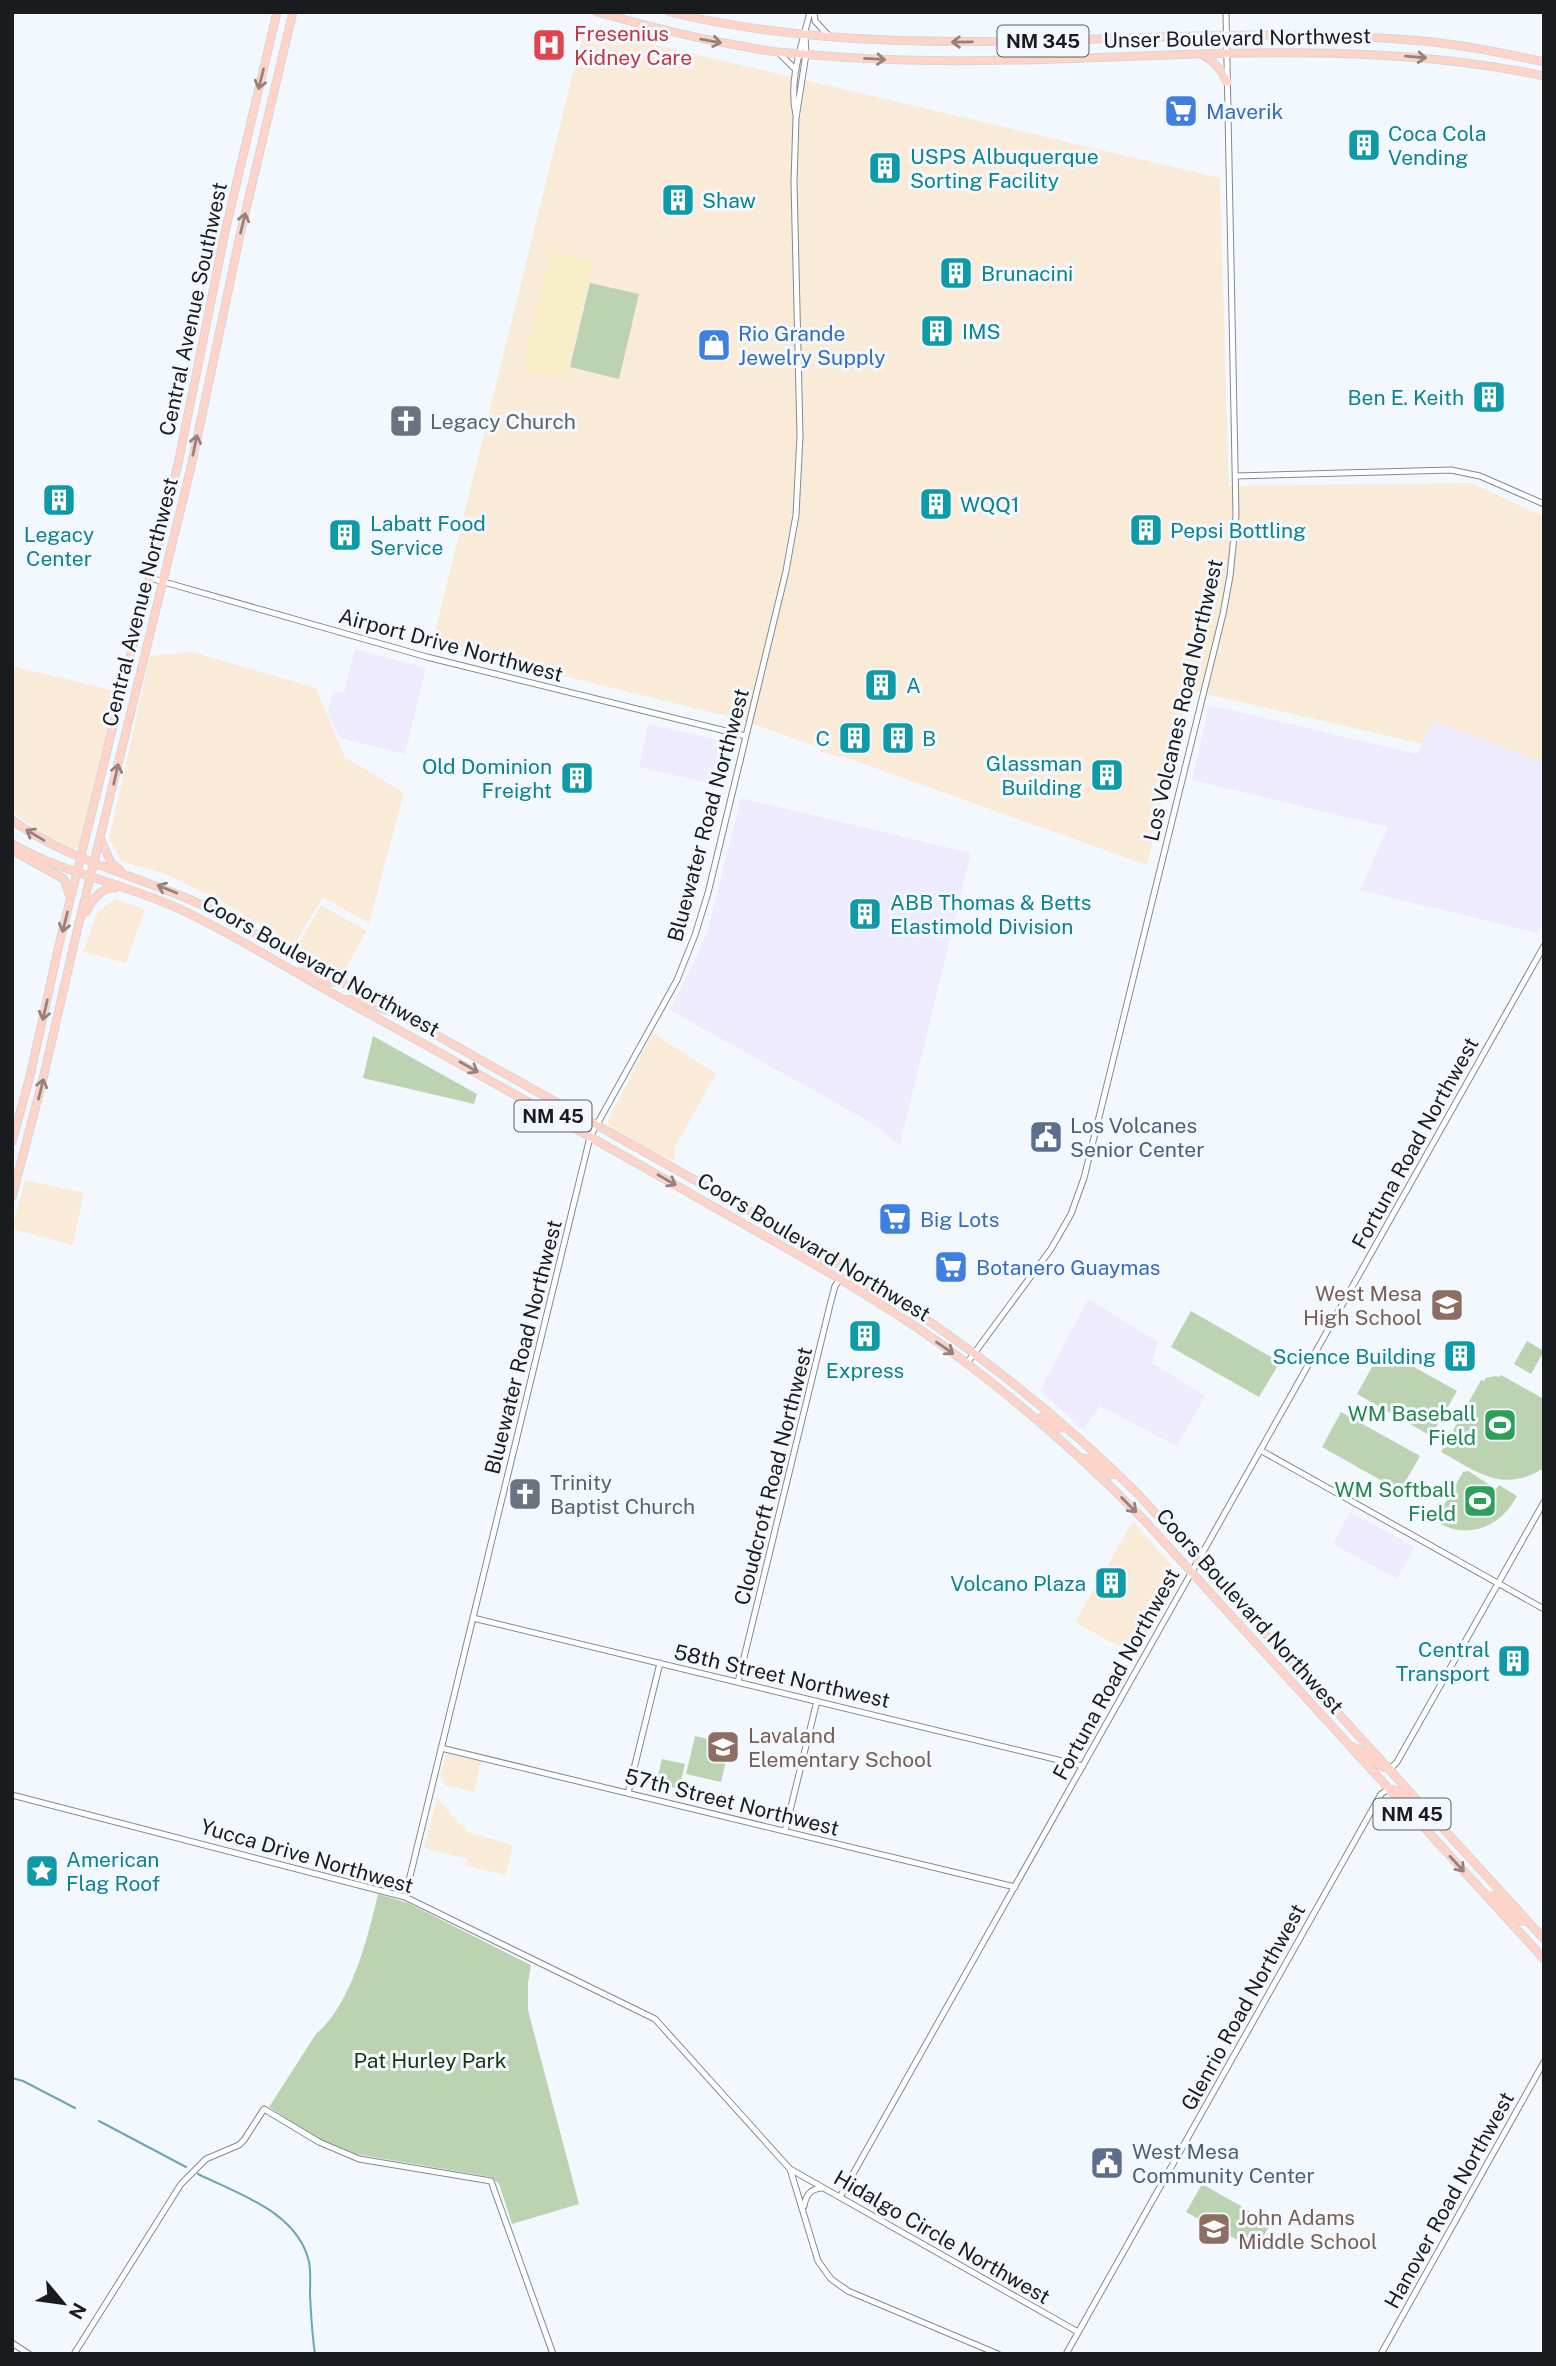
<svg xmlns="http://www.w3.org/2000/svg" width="1556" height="2366" font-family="'Public Sans',sans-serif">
  <rect width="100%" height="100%" fill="#f3f8fe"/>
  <path fill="#faebd8" d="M584,28L1220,178L1229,486L1470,483L1544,516V772L1189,690L1147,865L850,759L820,752L821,748L739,719L432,644Z
    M192,652L316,688L345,757L404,793L369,923L323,897L294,945L221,901L163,873L122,862L109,839L150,656Z
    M12,666L120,692L80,847L74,851L51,841L12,811Z
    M115,899L145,909L126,963L83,952L97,913Z
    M321,905L367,931L340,978L294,952Z
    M653,1033L716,1074L675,1147L674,1161L657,1154L608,1125V1120Z
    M25,1180L84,1193L73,1245L12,1229Z
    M1133,1521L1181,1576L1136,1656L1075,1622Z
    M446,1754L481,1761L474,1792L445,1785L440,1777Z
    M437,1798L467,1832L513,1845L506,1875L466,1866L467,1859L424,1848Z"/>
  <path fill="#edebfd" d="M355,649L426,668L405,754L340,738L328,713L333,691L344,693Z
    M1209,705L1417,754L1434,721L1544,763V921L1537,933L1360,890L1388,827L1192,780Z
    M648,724L732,743L722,786L639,767Z
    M741,798L971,853L900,1145L870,1122L670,1010L697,956L708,929Z
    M1088,1299L1158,1342L1152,1363L1205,1396L1177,1446L1100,1406L1083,1430L1040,1390Z
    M1350,1512L1415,1547L1397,1579L1333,1544Z"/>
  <path fill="#bcd3b1" d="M590,283L639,294L619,379L570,367Z
    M373,1036L477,1094L474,1104L363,1078Z
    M1191,1311L1280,1362L1259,1397L1171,1347Z
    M1527,1341L1544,1351L1531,1374L1514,1364Z
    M1382,1349L1457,1391L1431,1436L1357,1394Z
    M1501,1375L1544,1399V1468C1503,1494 1478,1472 1441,1452L1481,1380L1484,1381L1486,1378L1495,1376L1499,1377Z
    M1341,1412L1420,1456L1400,1491L1322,1447Z
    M1468,1471L1496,1489L1499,1485L1517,1496C1500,1528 1467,1541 1435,1521L1463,1472Z
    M695,1736L730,1744L721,1782L686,1774Z
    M662,1759L685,1764L679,1789L656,1784Z
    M378,1894L408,1903L531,1965L528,1983V2010L579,2204L512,2224L499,2184L491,2177L349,2153L326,2144L269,2107L316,2034C351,2005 368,1937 378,1894Z
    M1202,2184L1271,2223L1256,2250L1186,2212Z"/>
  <path fill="#f8eec8" d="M550,252L593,262L565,380L522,370Z"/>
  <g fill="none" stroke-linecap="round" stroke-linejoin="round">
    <path stroke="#68a8b1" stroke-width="2" d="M12,2078L23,2081L75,2108
      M99,2121L186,2167
      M198,2174C238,2194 298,2212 309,2262C311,2272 310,2284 310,2294C311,2315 312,2334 315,2354"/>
    <defs>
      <path id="tertiary" d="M814,12L815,21L828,35
        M779,53L796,70
        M796,115C788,81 802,45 810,12
        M1236,476L1451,470L1480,476L1544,504
        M150,578L427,657L746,736
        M967,1363L1051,1249L1071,1214L1084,1178L1223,614L1230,576L1236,516L1226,12
        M1260,1450L1544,1609
        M473,1618L1083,1766
        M738,1682L830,1305L835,1286L840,1279
        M441,1748L1015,1887
        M1390,1769L1397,1762L1544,1502
        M628,1793L660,1663
        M12,1795L405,1897L655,2019L790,2169L818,2261L831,2279L848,2291L998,2354
        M785,1831L817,1701
        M405,1897L590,1137L677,980L695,935L708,893L786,571L796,515L800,436L794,182L796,118L806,54L805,36
        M790,2169L1078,2332
        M840,2197L1544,946
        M804,2206C806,2195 810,2189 822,2188
        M12,2343L29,2354
        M74,2354L181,2184L206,2159L239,2145L244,2140L264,2109L319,2142L359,2159L491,2181L553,2354
        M1066,2354L1381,1794L1389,1789
        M1381,2354L1544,2062"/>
      <path id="primary" d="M597,12C643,25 689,37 736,45C750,47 764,51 778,52C820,56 863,59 905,60C1119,66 1332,31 1544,76
        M669,12C918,72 1172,18 1424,41C1464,45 1504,53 1544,62
        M1201,54C1214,61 1221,69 1227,82
        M12,820C74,865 150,878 217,912L800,1239C923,1311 1037,1393 1138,1494L1544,1939
        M101,840L111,863L120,870
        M12,844C66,875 129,884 184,911C240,938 292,971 346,1001C512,1092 676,1185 840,1279C884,1306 928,1333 969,1365C1031,1412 1089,1464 1144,1520L1544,1959
        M12,847L17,853L64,879L70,897
        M86,912C92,900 101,887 115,888
        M298,972C316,971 322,984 342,983
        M346,1000C361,996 375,1009 391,1011
        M12,1142L30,1076L59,945L178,464L225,232L277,12
        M12,1197L43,1079L77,931L191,467L240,235L293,12
        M798,1254L807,1252L828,1263L843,1264
        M840,1279C857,1276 866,1291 881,1288
        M1042,1417L1057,1428H1067
        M1082,1458L1091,1459L1110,1475L1118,1474
        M1351,1746C1370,1752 1369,1764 1390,1769
        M1389,1789C1404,1791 1406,1800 1420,1805
        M1486,1896H1495L1519,1920L1528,1922"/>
    </defs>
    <use href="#tertiary" stroke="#828a92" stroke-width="7"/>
    <use href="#primary" stroke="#d6d6d7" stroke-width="9"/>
    <use href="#tertiary" stroke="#fff" stroke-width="5"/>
    <use href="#primary" stroke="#fed4c8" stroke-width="7"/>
  </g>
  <defs><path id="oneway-shaft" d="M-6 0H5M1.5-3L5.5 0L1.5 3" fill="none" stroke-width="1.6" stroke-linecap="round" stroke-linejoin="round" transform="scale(1.75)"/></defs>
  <g stroke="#97817c">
    <use href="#oneway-shaft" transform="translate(711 41) rotate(10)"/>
    <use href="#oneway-shaft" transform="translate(962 42) rotate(179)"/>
    <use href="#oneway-shaft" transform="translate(1416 57) rotate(5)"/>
    <use href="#oneway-shaft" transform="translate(875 59) rotate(3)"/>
    <use href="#oneway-shaft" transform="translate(261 79) rotate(104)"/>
    <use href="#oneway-shaft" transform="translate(243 223) rotate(-76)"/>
    <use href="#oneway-shaft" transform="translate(195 445) rotate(-78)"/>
    <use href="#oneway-shaft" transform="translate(116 774) rotate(-77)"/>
    <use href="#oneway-shaft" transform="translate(35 835) rotate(-149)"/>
    <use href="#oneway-shaft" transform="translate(167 889) rotate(-158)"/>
    <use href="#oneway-shaft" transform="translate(65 922) rotate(104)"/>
    <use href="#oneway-shaft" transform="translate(45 1010) rotate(103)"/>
    <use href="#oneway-shaft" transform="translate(469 1067) rotate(30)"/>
    <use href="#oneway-shaft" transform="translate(41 1089) rotate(-76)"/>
    <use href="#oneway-shaft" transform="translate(667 1180) rotate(30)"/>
    <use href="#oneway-shaft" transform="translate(945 1348) rotate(35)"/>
    <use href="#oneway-shaft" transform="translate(1129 1505) rotate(45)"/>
    <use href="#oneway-shaft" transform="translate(1457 1864) rotate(48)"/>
  </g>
  <defs>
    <symbol id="hospital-square" viewBox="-11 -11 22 22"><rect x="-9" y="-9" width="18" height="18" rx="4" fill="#e0444e" stroke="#f3f8fe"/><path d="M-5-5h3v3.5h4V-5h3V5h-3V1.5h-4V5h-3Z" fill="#fff"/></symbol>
    <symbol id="supermarket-square" viewBox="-11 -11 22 22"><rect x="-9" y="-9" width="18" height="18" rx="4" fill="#3f7fe0" stroke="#f3f8fe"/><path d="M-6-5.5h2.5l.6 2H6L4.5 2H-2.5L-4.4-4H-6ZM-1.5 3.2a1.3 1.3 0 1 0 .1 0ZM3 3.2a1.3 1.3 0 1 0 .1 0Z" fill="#fff"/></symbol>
    <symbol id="building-square" viewBox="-11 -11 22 22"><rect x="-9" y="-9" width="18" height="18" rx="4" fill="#0f9aa8" stroke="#f3f8fe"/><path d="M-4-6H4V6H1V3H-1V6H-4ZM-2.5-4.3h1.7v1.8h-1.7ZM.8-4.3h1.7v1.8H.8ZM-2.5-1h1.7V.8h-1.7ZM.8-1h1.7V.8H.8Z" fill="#fff"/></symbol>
    <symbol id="shop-square" viewBox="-11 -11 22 22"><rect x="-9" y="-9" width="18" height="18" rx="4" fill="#3f7fe0" stroke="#f3f8fe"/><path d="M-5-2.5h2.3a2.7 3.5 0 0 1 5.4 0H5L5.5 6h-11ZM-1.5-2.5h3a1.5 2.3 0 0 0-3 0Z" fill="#fff"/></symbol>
    <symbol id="church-square" viewBox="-11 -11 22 22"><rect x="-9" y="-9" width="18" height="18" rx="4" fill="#6b7280" stroke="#f3f8fe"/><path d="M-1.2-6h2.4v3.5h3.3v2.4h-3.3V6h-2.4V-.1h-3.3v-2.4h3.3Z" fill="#fff"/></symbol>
    <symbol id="civic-square" viewBox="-11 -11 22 22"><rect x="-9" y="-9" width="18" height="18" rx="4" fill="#5c6f8a" stroke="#f3f8fe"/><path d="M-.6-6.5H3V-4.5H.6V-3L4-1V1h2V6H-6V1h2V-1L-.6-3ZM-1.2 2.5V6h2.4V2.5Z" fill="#fff"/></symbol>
    <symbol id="school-square" viewBox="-11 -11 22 22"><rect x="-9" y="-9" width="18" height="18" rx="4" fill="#8d6e63" stroke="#f3f8fe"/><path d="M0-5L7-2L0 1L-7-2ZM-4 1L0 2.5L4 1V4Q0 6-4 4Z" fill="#fff"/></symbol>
    <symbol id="stadium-square" viewBox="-11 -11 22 22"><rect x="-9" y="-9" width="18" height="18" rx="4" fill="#2e9e5b" stroke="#f3f8fe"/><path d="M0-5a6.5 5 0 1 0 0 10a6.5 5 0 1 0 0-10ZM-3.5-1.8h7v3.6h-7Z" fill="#fff"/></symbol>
    <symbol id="sight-square" viewBox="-11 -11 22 22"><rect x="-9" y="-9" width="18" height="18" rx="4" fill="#0f9aa8" stroke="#f3f8fe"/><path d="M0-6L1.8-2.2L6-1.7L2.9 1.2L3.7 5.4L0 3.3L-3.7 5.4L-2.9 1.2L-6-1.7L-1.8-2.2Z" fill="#fff"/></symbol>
  </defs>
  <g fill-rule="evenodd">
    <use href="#hospital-square" x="530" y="26" width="38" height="38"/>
    <use href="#supermarket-square" x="1162" y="92" width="38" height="38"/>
    <use href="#building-square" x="1345" y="126" width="38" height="38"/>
    <use href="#building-square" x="866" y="149" width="38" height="38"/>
    <use href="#building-square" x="659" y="181" width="38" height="38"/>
    <use href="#building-square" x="937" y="254" width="38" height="38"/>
    <use href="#building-square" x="918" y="312" width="38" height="38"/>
    <use href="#shop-square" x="695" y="326" width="38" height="38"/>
    <use href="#building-square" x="1470" y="378" width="38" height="38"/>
    <use href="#church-square" x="387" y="402" width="38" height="38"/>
    <use href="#building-square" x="40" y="481" width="38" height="38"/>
    <use href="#building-square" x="917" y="485" width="38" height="38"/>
    <use href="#building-square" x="1127" y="511" width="38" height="38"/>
    <use href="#building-square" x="326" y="516" width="38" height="38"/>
    <use href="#building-square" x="862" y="666" width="38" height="38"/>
    <use href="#building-square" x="836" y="719" width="38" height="38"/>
    <use href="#building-square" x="879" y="719" width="38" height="38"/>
    <use href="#building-square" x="1088" y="756" width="38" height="38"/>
    <use href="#building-square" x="558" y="759" width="38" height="38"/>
    <use href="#building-square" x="846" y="895" width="38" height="38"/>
    <use href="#civic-square" x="1027" y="1118" width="38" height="38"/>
    <use href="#supermarket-square" x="876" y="1200" width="38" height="38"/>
    <use href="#supermarket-square" x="932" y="1248" width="38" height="38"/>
    <use href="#school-square" x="1428" y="1286" width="38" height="38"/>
    <use href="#building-square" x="846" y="1317" width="38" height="38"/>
    <use href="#building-square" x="1441" y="1337" width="38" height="38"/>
    <use href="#stadium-square" x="1481" y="1406" width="38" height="38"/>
    <use href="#church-square" x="506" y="1475" width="38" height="38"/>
    <use href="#stadium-square" x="1461" y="1482" width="38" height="38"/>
    <use href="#building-square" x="1092" y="1564" width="38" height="38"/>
    <use href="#building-square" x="1495" y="1642" width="38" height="38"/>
    <use href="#school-square" x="704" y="1728" width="38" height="38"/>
    <use href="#sight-square" x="23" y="1852" width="38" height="38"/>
    <use href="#civic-square" x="1088" y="2144" width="38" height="38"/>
    <use href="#school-square" x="1195" y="2210" width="38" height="38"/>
  </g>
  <g text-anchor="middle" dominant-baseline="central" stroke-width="6" stroke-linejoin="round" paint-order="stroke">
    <g fill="#f3f8fe" stroke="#5a5e62" stroke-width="2">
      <rect x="997.5" y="25.5" width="91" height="31" rx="5"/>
      <rect x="514.5" y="1100.5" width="77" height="31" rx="5"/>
      <rect x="1373.5" y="1798.5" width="77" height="31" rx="5"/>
    </g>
    <g font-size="19" font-weight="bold" fill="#191c1f">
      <text x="1043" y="41">NM 345</text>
      <text x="553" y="1116">NM 45</text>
      <text x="1412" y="1814">NM 45</text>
    </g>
    <g font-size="21" fill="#be3a42" stroke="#f3f8fe" text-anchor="start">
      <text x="574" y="33">Fresenius<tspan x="574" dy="24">Kidney Care</tspan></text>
    </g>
    <g font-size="21" fill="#191c1f" stroke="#f3f8fe">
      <text transform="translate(1237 38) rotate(-1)">Unser Boulevard Northwest</text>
      <text transform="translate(193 309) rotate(-78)">Central Avenue Southwest</text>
      <text transform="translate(140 602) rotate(-76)">Central Avenue Northwest</text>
      <text transform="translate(451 645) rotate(15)">Airport Drive Northwest</text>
      <text transform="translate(1183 700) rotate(-77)">Los Volcanes Road Northwest</text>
      <text transform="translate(708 815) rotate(-75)">Bluewater Road Northwest</text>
      <text transform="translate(321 966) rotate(29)">Coors Boulevard Northwest</text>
      <text transform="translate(1415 1143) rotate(-61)">Fortuna Road Northwest</text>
      <text transform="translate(814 1247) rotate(31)">Coors Boulevard Northwest</text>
      <text transform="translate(523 1347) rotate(-76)">Bluewater Road Northwest</text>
      <text transform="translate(773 1476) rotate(-76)">Cloudcroft Road Northwest</text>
      <text transform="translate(1250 1611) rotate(48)">Coors Boulevard Northwest</text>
      <text transform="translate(1116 1674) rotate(-61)">Fortuna Road Northwest</text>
      <text transform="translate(782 1676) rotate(13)">58th Street Northwest</text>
      <text transform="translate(732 1802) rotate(14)">57th Street Northwest</text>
      <text transform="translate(307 1856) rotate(16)">Yucca Drive Northwest</text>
      <text transform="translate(1243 2007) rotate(-61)">Glenrio Road Northwest</text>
      <text transform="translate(1449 2200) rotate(-61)">Hanover Road Northwest</text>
      <text transform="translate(942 2237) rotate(30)">Hidalgo Circle Northwest</text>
    </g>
    <g font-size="21" fill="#366cbe" stroke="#f3f8fe" text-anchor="start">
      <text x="1206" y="111">Maverik</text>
      <text x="738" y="333">Rio Grande<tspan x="738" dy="24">Jewelry Supply</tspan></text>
      <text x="920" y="1219">Big Lots</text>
      <text x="976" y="1267">Botanero Guaymas</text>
    </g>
    <g font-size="21" fill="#0d838f" stroke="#f3f8fe" text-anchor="start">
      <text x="1388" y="133">Coca Cola<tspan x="1388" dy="24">Vending</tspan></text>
      <text x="910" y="156">USPS Albuquerque<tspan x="910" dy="24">Sorting Facility</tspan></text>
      <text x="702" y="200">Shaw</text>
      <text x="981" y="273">Brunacini</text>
      <text x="962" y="331">IMS</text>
      <text x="1464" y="397" text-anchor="end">Ben E. Keith</text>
      <text x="960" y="504">WQQ1</text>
      <text x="370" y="523">Labatt Food<tspan x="370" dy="24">Service</tspan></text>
      <text x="1170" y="530">Pepsi Bottling</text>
      <text x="59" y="534" text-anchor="middle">Legacy<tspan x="59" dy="24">Center</tspan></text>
      <text x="906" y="685">A</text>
      <text x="830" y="738" text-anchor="end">C</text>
      <text x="922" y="738">B</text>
      <text x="1082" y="763" text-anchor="end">Glassman<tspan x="1082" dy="24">Building</tspan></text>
      <text x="552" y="766" text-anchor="end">Old Dominion<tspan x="552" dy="24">Freight</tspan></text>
      <text x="890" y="902">ABB Thomas &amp; Betts<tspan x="890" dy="24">Elastimold Division</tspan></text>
      <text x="1436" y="1356" text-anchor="end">Science Building</text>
      <text x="865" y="1370" text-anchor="middle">Express</text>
      <text x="1086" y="1583" text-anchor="end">Volcano Plaza</text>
      <text x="1490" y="1649" text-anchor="end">Central<tspan x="1490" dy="24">Transport</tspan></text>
      <text x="66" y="1859">American<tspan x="66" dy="24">Flag Roof</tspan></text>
    </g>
    <g font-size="21" fill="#5b616d" stroke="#f3f8fe" text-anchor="start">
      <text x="430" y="421">Legacy Church</text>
      <text x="550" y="1482">Trinity<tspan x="550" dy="24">Baptist Church</tspan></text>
    </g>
    <g font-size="21" fill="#4e5e75" stroke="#f3f8fe" text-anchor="start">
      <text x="1070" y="1125">Los Volcanes<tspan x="1070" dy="24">Senior Center</tspan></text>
      <text x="1132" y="2151">West Mesa<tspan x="1132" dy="24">Community Center</tspan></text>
    </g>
    <g font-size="21" fill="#785e54" stroke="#f3f8fe" text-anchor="start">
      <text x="1422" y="1293" text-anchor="end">West Mesa<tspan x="1422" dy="24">High School</tspan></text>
      <text x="748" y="1735">Lavaland<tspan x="748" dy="24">Elementary School</tspan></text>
      <text x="1238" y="2217">John Adams<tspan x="1238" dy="24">Middle School</tspan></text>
    </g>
    <g font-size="21" fill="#27864d" stroke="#f3f8fe" text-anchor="end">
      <text x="1476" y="1413">WM Baseball<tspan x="1476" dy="24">Field</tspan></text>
      <text x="1456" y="1489">WM Softball<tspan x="1456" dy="24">Field</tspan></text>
    </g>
    <g font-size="21" fill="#193407" stroke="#f3f8fe">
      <text x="430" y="2060">Pat Hurley Park</text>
    </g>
  </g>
  <rect width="1556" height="2366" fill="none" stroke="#191c1f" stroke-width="28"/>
  <g transform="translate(63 2303) rotate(119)" stroke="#f3f8fe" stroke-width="5" paint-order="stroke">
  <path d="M0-5L12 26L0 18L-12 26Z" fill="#191c1f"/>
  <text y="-10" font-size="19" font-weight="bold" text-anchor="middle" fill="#191c1f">N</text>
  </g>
</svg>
